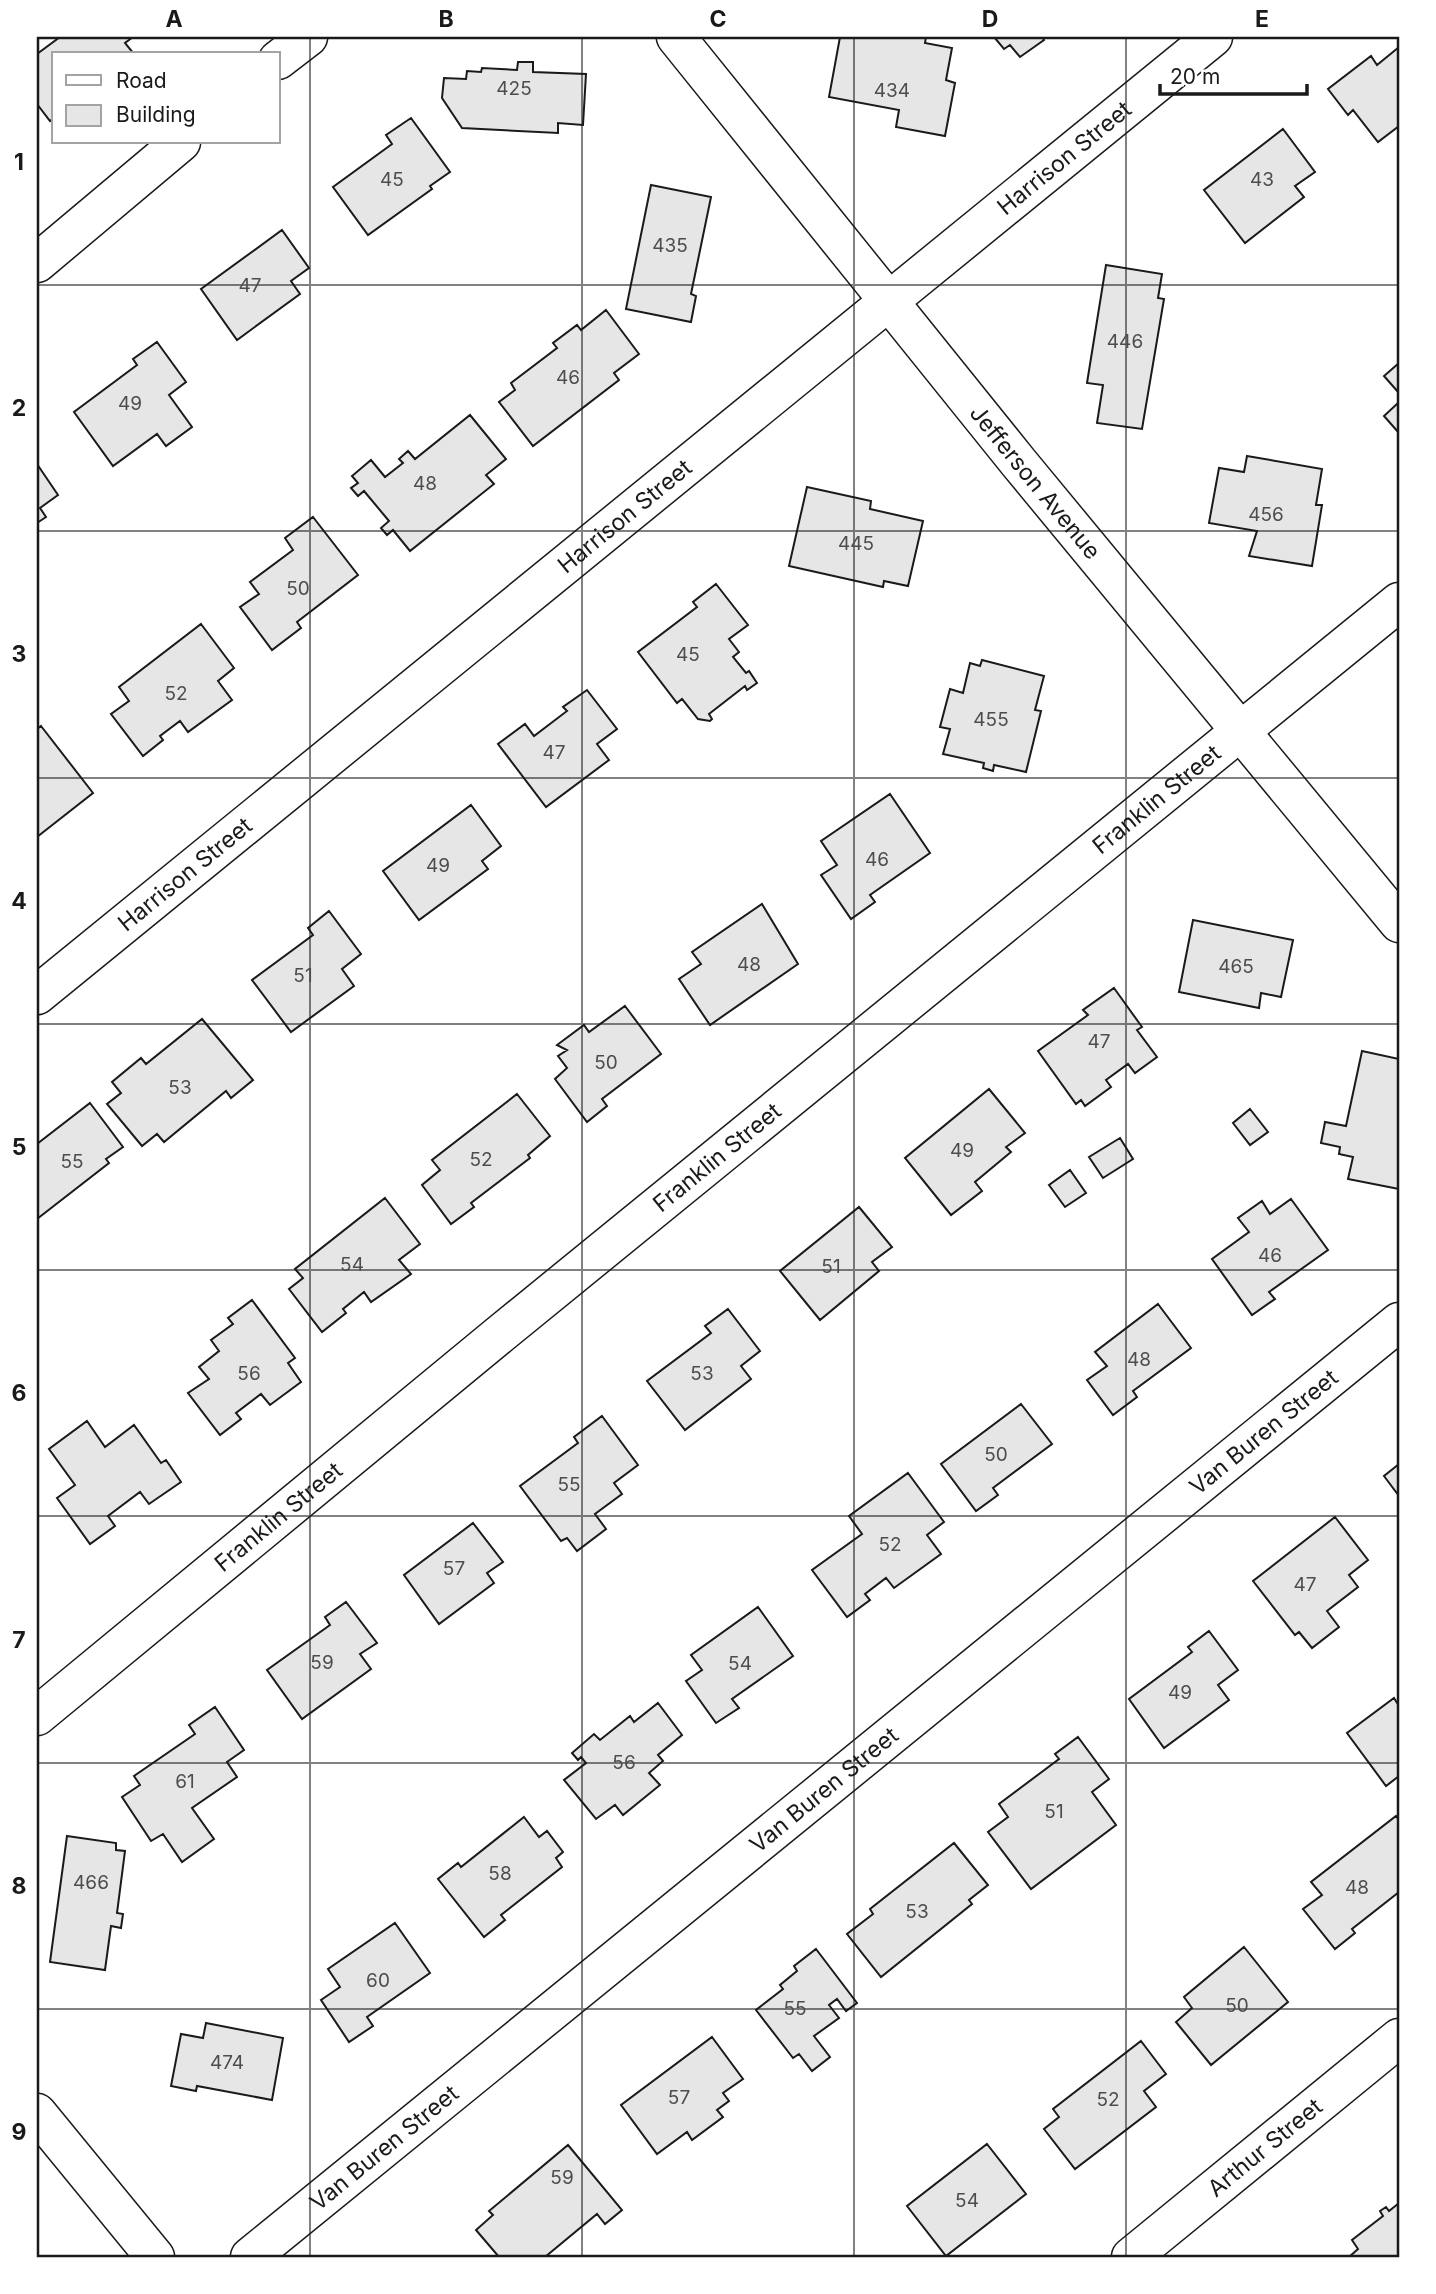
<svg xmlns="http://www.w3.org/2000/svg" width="1436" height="2294" font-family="Inter,sans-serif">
  <rect width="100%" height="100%" fill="#fff"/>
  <path fill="#e6e6e6" stroke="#1a1a1a" stroke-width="2" d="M60,37H133L125,43L134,54H54V118L50,121L37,104V54Z
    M840,37H926L925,43L952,48L946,80L955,83L945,136L896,127L899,110L829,97Z
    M994,37H1042L1044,40L1020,57L1010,45L1004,49Z
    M1399,47V126L1378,142L1353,110L1348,115L1328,89L1371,56L1377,65Z
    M518,62H533V72L586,74L583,125L558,123V133L462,128L442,98L444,78L466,79L467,71L481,72L482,68L517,70Z
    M411,118L450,172L430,186L432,189L368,235L333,187L392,144L386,135Z
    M1283,129L1315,172L1295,186L1304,197L1245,243L1204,190Z
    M651,185L711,197L691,294L696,296L691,322L626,309Z
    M282,230L309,268L291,281L300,294L237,340L201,289Z
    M1106,265L1162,274L1158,298L1164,299L1142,429L1097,423L1103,385L1087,383Z
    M606,310L639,354L614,373L619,380L533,446L499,402L515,390L511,383L557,348L553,343L577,325L581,330Z
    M157,342L186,382L169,395L192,427L166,446L157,434L113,466L74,412L137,365L133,359Z
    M1399,363V393L1384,376Z
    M1399,402V433L1384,416Z
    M470,415L506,459L486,475L494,484L410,551L393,530L387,535L381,528L389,521L364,491L358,496L351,488L358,483L352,476L371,460L385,477L403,463L399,459L408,451L415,459Z
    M1247,456L1322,469L1316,505H1322L1312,566L1249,556L1257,531L1209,523L1219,468L1244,472Z
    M37,464L58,495L40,508L46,517L37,523Z
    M807,487L871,501L870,509L923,521L908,586L884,581L883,587L789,566Z
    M313,517L358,575L297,622L301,628L272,650L240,607L259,594L250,582L293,550L285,538Z
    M716,584L748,625L729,639L739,652L733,657L746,673L749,671L757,683L747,690L745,686L709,714L712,719L710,721L698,719L682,699L677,703L638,652L697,607L693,602Z
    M201,624L234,668L218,681L232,700L188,732L180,721L160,736L163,740L143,756L111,714L129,701L119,687Z
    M982,660L1044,676L1035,710L1041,711L1026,772L994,765L993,771L983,768L984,763L943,754L950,729L940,727L950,689L963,693L970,663L980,666Z
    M587,690L617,729L597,744L609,760L546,807L498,744L525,724L534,736L567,711L563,707Z
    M41,726L93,793L37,837V729Z
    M890,794L930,853L870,895L875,902L851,919L821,875L837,865L821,841Z
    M471,805L501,846L482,861L488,869L419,920L383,871Z
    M762,904L798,964L710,1025L679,979L701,964L692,952Z
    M329,911L361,954L342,969L354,986L291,1032L252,980L313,935L308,928Z
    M1193,920L1293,940L1281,997L1261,993L1259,1008L1179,992Z
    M1114,988L1142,1027L1137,1030L1157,1057L1135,1073L1128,1064L1106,1080L1111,1087L1085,1106L1081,1100L1076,1104L1038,1051L1088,1015L1083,1010Z
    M625,1006L661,1054L602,1099L607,1106L587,1122L555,1079L567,1068L558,1056L567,1050L557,1045L584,1025L589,1032Z
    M202,1019L253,1080L231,1098L226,1091L164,1142L157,1134L142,1146L107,1104L121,1093L112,1082L141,1058L146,1064Z
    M1362,1051L1399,1059V1189L1348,1179L1353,1157L1339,1154L1340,1147L1321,1143L1325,1122L1346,1126Z
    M989,1089L1025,1133L1006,1147L1011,1152L975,1182L982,1191L951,1215L905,1158Z
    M517,1094L550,1136L528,1155L530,1158L471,1203L474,1207L451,1224L422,1185L440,1170L432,1160Z
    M90,1103L123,1147L106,1159L109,1163L37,1219V1144Z
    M1250,1109L1268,1132L1250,1145L1233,1123Z
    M1120,1138L1133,1159L1103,1178L1089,1157Z
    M1070,1170L1086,1193L1065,1207L1049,1185Z
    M385,1198L420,1244L399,1260L411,1274L371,1302L364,1292L343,1309L346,1313L322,1332L289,1289L303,1278L295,1269Z
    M1291,1199L1328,1250L1269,1292L1275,1299L1252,1315L1212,1259L1249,1232L1238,1218L1262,1201L1270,1214Z
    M859,1207L892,1247L872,1262L879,1271L820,1320L780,1271Z
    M252,1300L295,1358L288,1363L301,1382L270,1405L261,1394L236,1413L241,1419L220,1435L188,1393L209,1379L199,1367L219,1351L211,1340L233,1324L228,1318Z
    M1158,1304L1191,1348L1133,1391L1137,1397L1113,1415L1087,1380L1107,1366L1095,1352Z
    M728,1309L760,1351L741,1366L751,1379L685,1430L647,1381L711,1333L705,1326Z
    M1021,1404L1052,1444L993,1488L998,1495L976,1511L941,1464Z
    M602,1416L638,1465L614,1483L622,1494L595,1514L606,1529L577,1551L567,1538L561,1541L520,1486L578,1443L574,1437Z
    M87,1421L105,1447L134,1425L161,1463L166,1460L181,1482L149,1504L140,1492L108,1516L115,1526L90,1544L57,1498L75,1485L49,1449Z
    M1399,1464V1496L1384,1476Z
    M908,1473L944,1522L927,1535L941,1554L894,1588L886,1578L865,1594L870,1600L847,1617L812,1570L862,1534L849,1516Z
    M1335,1517L1368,1560L1349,1575L1358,1587L1327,1611L1339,1627L1312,1648L1299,1632L1295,1635L1253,1581Z
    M473,1523L503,1562L487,1573L494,1583L439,1624L404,1575Z
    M346,1602L377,1643L360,1654L371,1669L302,1719L267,1670L330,1625L325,1617Z
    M758,1607L793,1656L732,1699L739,1708L716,1723L686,1681L702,1670L691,1655Z
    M1209,1631L1238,1670L1218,1685L1229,1700L1164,1748L1129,1699L1192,1652L1188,1647Z
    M1394,1698L1399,1706V1776L1386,1786L1347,1733Z
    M658,1703L682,1735L658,1755L663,1761L649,1773L660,1785L623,1815L615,1805L596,1819L564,1780L586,1763L581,1757L578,1760L572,1753L594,1734L600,1740L630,1716L634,1722Z
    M215,1707L244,1750L227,1762L237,1777L192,1808L214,1839L182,1862L163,1834L151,1841L122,1797L140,1785L134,1776L195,1734L189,1725Z
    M1078,1737L1109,1779L1092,1792L1116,1825L1031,1889L988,1832L1008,1817L999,1804L1059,1759L1055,1754Z
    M1396,1816L1399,1820V1892L1352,1929L1355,1933L1335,1949L1303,1909L1322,1895L1311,1882Z
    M524,1817L539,1837L547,1831L563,1852L556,1858L562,1867L501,1915L505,1920L484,1937L438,1879L458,1863L461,1867Z
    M67,1836L116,1843V1850L125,1851L117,1913L123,1914L121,1928L111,1926L105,1970L50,1962Z
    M954,1843L988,1885L969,1900L972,1904L881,1977L847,1934L873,1914L870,1909Z
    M395,1923L430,1973L367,2017L373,2026L349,2042L321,2000L340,1987L328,1969Z
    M1244,1947L1288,2002L1211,2065L1176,2022L1192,2008L1184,1997Z
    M816,1949L857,2003L846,2011L837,1999L829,2005L839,2018L814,2036L830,2057L812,2071L799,2054L793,2058L756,2010L783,1989L780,1985L797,1971L794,1966Z
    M206,2023L283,2038L272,2100L197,2086L196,2091L171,2086L181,2034L203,2038Z
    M712,2037L743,2079L723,2093L729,2101L717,2110L723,2117L692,2140L687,2132L657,2154L621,2105Z
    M1141,2041L1166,2074L1144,2091L1156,2107L1075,2169L1044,2129L1059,2117L1053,2109Z
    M987,2144L1026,2194L946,2256L907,2206Z
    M568,2145L622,2210L605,2224L597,2214L545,2257H499L476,2230L493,2215L489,2211Z
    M1399,2203V2257H1349L1358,2249L1352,2240L1383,2216L1380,2211L1386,2207L1389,2211Z"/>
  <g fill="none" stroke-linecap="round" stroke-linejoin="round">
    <defs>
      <g id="minor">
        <path id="s1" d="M676,37L1019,463L1399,923"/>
        <path d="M278,60L308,37"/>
        <path d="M37,263L181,142"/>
        <path id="s2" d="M37,995L1213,37"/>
        <path id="s3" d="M37,1716L499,1335L1399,602"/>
        <path id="s4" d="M250,2257L1399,1322"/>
        <path id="s5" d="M1131,2257L1399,2038"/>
      </g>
      <path id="tertiary" d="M37,2113L155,2257"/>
    </defs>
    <use href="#minor" stroke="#1a1a1a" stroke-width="41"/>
    <use href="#tertiary" stroke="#1a1a1a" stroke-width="41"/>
    <use href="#minor" stroke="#fff" stroke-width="38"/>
    <use href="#tertiary" stroke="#fff" stroke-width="38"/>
  </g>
  <path fill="none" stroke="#1a1a1a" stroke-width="2" stroke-opacity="0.55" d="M310,37V2257M582,37V2257M854,37V2257M1126,37V2257M37,285H1399M37,531H1399M37,778H1399M37,1024H1399M37,1270H1399M37,1516H1399M37,1763H1399M37,2009H1399"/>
  <g text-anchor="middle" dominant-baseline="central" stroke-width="5" stroke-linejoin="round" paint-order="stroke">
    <g font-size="19" fill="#4d4d4d">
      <text x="514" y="88">425</text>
      <text x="892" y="90">434</text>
      <text x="392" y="179">45</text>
      <text x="1262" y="179">43</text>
      <text x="670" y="245">435</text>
      <text x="250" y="285">47</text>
      <text x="1125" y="341">446</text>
      <text x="568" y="377">46</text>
      <text x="130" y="403">49</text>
      <text x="425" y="483">48</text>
      <text x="1266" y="514">456</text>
      <text x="856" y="543">445</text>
      <text x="298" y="588">50</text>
      <text x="688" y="654">45</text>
      <text x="176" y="693">52</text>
      <text x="991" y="719">455</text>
      <text x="554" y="752">47</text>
      <text x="877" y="859">46</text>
      <text x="438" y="865">49</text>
      <text x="749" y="964">48</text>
      <text x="1236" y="966">465</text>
      <text x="303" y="975">51</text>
      <text x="1099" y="1041">47</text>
      <text x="606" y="1062">50</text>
      <text x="180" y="1087">53</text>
      <text x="962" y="1150">49</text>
      <text x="481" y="1159">52</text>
      <text x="72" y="1161">55</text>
      <text x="1270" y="1255">46</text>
      <text x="352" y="1264">54</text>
      <text x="831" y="1266">51</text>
      <text x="1139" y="1359">48</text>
      <text x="249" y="1373">56</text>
      <text x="702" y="1373">53</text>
      <text x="996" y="1454">50</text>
      <text x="569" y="1484">55</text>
      <text x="890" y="1544">52</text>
      <text x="454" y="1568">57</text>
      <text x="1305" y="1584">47</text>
      <text x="322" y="1662">59</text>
      <text x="740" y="1663">54</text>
      <text x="1180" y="1692">49</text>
      <text x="624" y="1762">56</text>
      <text x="185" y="1781">61</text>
      <text x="1054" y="1811">51</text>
      <text x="500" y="1873">58</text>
      <text x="91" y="1882">466</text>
      <text x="1357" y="1887">48</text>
      <text x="917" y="1911">53</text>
      <text x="378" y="1980">60</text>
      <text x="1237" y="2005">50</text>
      <text x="795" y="2008">55</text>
      <text x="227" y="2062">474</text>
      <text x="679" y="2097">57</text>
      <text x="1108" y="2099">52</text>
      <text x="562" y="2177">59</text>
      <text x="967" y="2200">54</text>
    </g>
    <g font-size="23" fill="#1a1a1a" stroke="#fff">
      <text stroke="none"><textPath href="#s2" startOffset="1325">Harrison Street</textPath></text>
      <text stroke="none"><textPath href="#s1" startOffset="572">Jefferson Avenue</textPath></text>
      <text stroke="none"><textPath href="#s2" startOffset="758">Harrison Street</textPath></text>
      <text stroke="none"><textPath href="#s3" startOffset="1447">Franklin Street</textPath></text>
      <text stroke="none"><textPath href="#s2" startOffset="191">Harrison Street</textPath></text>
      <text stroke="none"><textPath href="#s3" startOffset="880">Franklin Street</textPath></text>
      <text stroke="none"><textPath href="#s4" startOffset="1307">Van Buren Street</textPath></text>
      <text stroke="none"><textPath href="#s3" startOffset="313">Franklin Street</textPath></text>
      <text stroke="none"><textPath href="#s4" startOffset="740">Van Buren Street</textPath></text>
      <text stroke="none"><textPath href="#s4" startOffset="173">Van Buren Street</textPath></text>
      <text stroke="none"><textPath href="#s5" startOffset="173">Arthur Street</textPath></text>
    </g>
  </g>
  <rect width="1436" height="2294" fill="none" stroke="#ffffff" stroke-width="77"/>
  <rect x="52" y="52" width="228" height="91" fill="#ffffff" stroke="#a3a3a3" stroke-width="2"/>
  <rect x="66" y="75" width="35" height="10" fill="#ffffff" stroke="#a3a3a3" stroke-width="2"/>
  <text x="116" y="88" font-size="21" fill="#1a1a1a">Road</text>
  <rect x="66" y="105" width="35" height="21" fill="#e6e6e6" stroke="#a3a3a3" stroke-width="2"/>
  <text x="116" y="122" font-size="21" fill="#1a1a1a">Building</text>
  <path d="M1160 84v10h147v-10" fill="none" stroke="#1a1a1a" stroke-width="3.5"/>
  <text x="1170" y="84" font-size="21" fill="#1a1a1a" stroke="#ffffff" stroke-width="5" paint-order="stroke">20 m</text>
  <rect x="38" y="38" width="1360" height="2218" fill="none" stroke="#1a1a1a" stroke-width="2.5"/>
  <g font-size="23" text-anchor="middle" font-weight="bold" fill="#1a1a1a">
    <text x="174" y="27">A</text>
    <text x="446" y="27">B</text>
    <text x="718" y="27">C</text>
    <text x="990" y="27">D</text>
    <text x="1262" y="27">E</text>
    <text x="19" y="170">1</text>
    <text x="19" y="416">2</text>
    <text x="19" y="662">3</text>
    <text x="19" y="909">4</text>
    <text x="19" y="1155">5</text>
    <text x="19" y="1401">6</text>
    <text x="19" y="1648">7</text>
    <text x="19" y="1894">8</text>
    <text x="19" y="2140">9</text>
  </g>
</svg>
